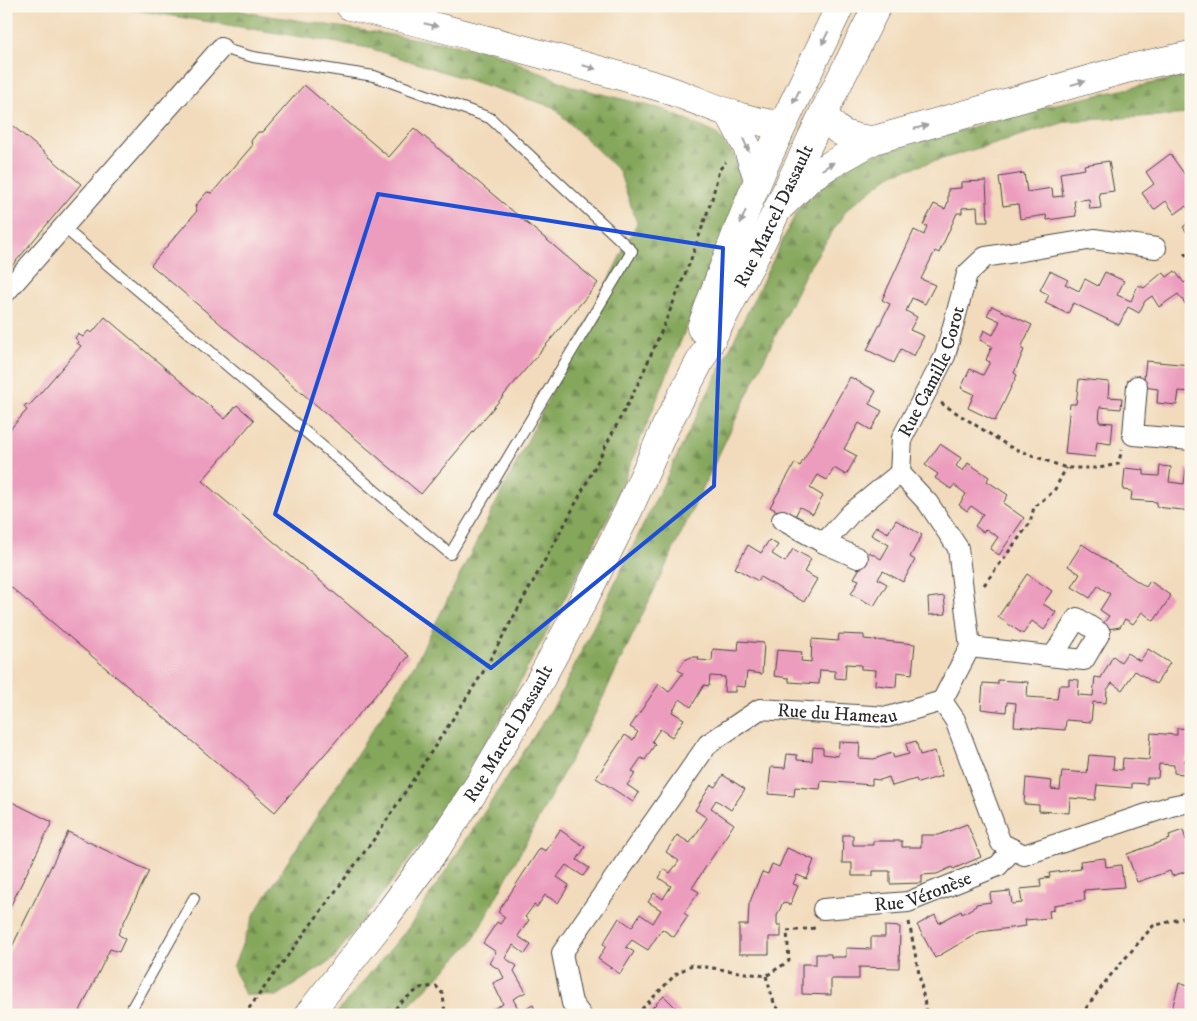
<svg xmlns="http://www.w3.org/2000/svg" width="1197" height="1021" font-family="'IM FELL DW Pica',serif">
  <defs>
    <pattern id="forest-firs" width="22" height="20" patternUnits="userSpaceOnUse" patternTransform="scale(1.25)"><rect width="22" height="20" fill="#85a75c"/><path d="M5 1l3.5 6h-7zM16 11l3.5 6h-7z" fill="#6d884c"/></pattern>
  </defs>
  <rect width="100%" height="100%" fill="#fbf7ec"/>
  <filter id="ink" filterUnits="userSpaceOnUse"><feTurbulence type="fractalNoise" baseFrequency=".02" numOctaves="2"/><feDisplacementMap in="SourceGraphic" scale="10" xChannelSelector="R" yChannelSelector="G"/><feConvolveMatrix kernelMatrix="1 2 1 2 8 2 1 2 1" color-interpolation-filters="sRGB"/></filter>
  <filter id="wash" filterUnits="userSpaceOnUse"><feTurbulence type="fractalNoise" baseFrequency=".0096" numOctaves="4" result="noise"/><feDisplacementMap in="SourceGraphic" scale="20" xChannelSelector="R" yChannelSelector="G"/><feGaussianBlur stdDeviation="1.12" result="paint"/><feColorMatrix in="noise" values="0 0 0 0 0 0 0 0 0 0 0 0 0 0 0 0 0 1.4 0 .05"/><feComposite in="paint" operator="in"/></filter>
  <g filter="url(#wash)">
    <rect width="100%" height="100%" fill="#f2dbbc"/>
    <path fill="url(#forest-firs)" stroke="#586944" d="M111,6H224L251,13L488,50L574,87L662,109L715,133L734,155L741,169L736,206L610,514L462,790L332,960L277,996L245,995L233,967L255,913L416,662L637,223L619,171L553,107L369,48Z
      M1191,75V114L1069,121L892,174L847,209L805,274L595,714L472,942L400,1015H335L409,927L557,701L799,207L855,160L1047,106Z"/>
    <g id="blocks">
      <path fill="#ec9dbe" d="M304,85L389,157L414,128L598,283L421,494L151,265L197,211L195,206L207,192L212,193L252,146L251,141L258,132H263Z
        M6,120L81,184L6,273Z
        M1170,154L1191,183V213L1186,206L1175,214L1166,201L1154,210L1142,193L1154,184L1146,172Z
        M1109,161L1114,191L1099,193L1101,208L1090,209L1089,199L1074,201L1076,216L1047,220L1046,215L1020,219L1018,204L1003,206L999,177L1024,173L1027,192L1052,188L1053,197L1063,196L1060,173L1085,169L1084,165Z
        M986,181L988,222H978L977,207L962,208V213H957L939,253L935,251L921,279L935,285L925,304L912,298L906,311L917,317L910,330L924,336L914,356L901,349L894,363L867,350L890,304L882,300L914,230L924,235L927,226L923,225L934,204L945,209L948,202V189L961,188V182Z
        M1191,221V238L1183,227Z
        M1050,271L1068,280L1065,284L1079,291L1085,279L1098,286L1105,272L1124,281L1117,295L1131,301L1138,285L1144,288L1163,272L1167,277L1175,271L1184,283L1191,278V311L1178,294L1159,307L1152,296L1145,301L1139,313L1128,307L1119,325L1073,303L1068,314L1045,303L1049,295L1040,290Z
        M992,306L1032,325L1021,348L1024,350L1014,373L1017,375L995,421L968,408L974,394L961,388L970,369L983,375L990,362L986,360L992,346L980,340L984,330L993,335L1000,321L987,315Z
        M105,317L225,419L237,405L254,420L202,481L409,656L275,812L6,583V434L27,410L24,407L26,404L29,406L81,346L77,343L79,342L75,338L78,334L83,337L88,331L92,333Z
        M1146,361L1191,365V392L1179,391L1177,405L1157,403L1158,389L1143,387Z
        M850,377L876,391L869,404L882,411L871,430L859,423L844,449L857,456L846,475L834,468L827,480L818,475L810,488L823,496L813,514L800,507L793,520L770,507L795,463L800,466Z
        M1079,379L1109,382L1108,397L1122,398L1121,409L1100,407L1099,422L1113,423L1112,433L1111,444L1097,442L1095,457L1065,454L1070,404H1076Z
        M940,444L961,458L956,466L963,471L968,463L989,477L987,481L1008,495L1003,503L1024,518L999,555L990,549L998,537L986,529L983,532L975,526L983,514L971,506L967,511L959,505L966,494L954,485L951,489L935,478L938,474L925,465Z
        M1160,466L1171,467L1169,482L1184,484L1186,469H1191V511L1156,507L1157,502L1131,500L1132,491L1123,490L1125,468L1144,470V475L1159,476Z
        M896,520L922,535L910,557L915,560L903,582L883,571L878,579L887,584L874,606L851,594L859,580L854,578L869,552L881,559L889,545L871,535L876,526L888,533Z
        M769,540L778,545L772,554L785,562L793,549L811,559L804,572L817,579L804,602L760,577L758,581L735,568L748,545L761,553Z
        M1082,544L1146,587L1150,581L1171,596L1154,621L1142,612L1133,624L1125,619L1120,627L1108,629L1102,625L1109,616L1100,610L1110,594L1098,586L1090,598L1072,587L1080,574L1068,566Z
        M1027,574L1052,591L1043,604L1056,612L1044,630L1032,621L1023,634L998,617Z
        M944,596L946,614L929,615L928,598Z
        M839,634L864,635V639L915,644L912,674L897,672L896,687L875,685L876,670L861,669V665L846,664L845,679L835,678V671L820,670L819,684L789,682V678L774,676L777,650L802,652L801,661L811,662L812,639L838,641Z
        M739,641L764,643L762,674L747,672L745,687L735,686V692H724L725,677L710,676L709,686L704,685L691,707L680,699L672,712L684,719L672,737L660,729L652,741L655,744L645,760L641,758L632,771L636,773L627,785L639,793L633,802L596,778L625,735L633,740L638,732L630,727L659,684L669,692L683,673L678,670L685,660L691,657H699L698,660L712,661L713,649L738,651Z
        M1148,649L1170,663L1156,684L1135,671L1122,690L1112,683L1107,690L1106,703L1093,702L1091,722L1066,720L1065,730L1014,726L1016,703L1007,702L1006,712L981,709L983,683L998,684V680L1028,682L1027,697L1057,699L1059,685H1069V679L1079,680L1078,695L1093,696L1095,677L1101,678L1113,656L1121,662L1127,653L1140,661Z
        M1177,728L1191,729V760L1185,759L1184,774L1174,773V765L1159,764L1158,778H1147V784L1132,783V788L1097,785L1095,800L1070,798L1069,813L1039,811V805L1024,804L1026,778L1052,781L1051,789L1060,790L1062,771L1087,773L1089,755L1114,757L1113,769L1122,770L1123,758L1149,760L1151,733L1177,735Z
        M916,741L920,755L935,751L942,776L918,783L916,779L892,786L889,777L880,780L872,779V785L821,781L820,789L795,787L794,796L768,794L771,767L785,768L787,754L797,755V760L812,761L813,747L823,748V754L838,756L839,742L860,743L859,758L874,759L892,753L894,758L909,754L906,744Z
        M723,775L745,789L731,810L716,800L711,808L734,824L692,888L699,892L684,913L688,916L674,937L662,929L648,950L632,940L626,947L634,952L620,974L598,959L606,946L603,944L619,918L632,927L640,914L653,923L661,910L648,902L654,893L663,899L671,886L659,878L664,869L670,873L679,861L666,852L677,835L690,843L707,818L695,810L711,785L715,787Z
        M6,799L52,822L6,915Z
        M967,824L981,857L953,869L952,867L937,874L922,875V883L890,884V871H873V876H852V863H842L843,835H853V845H873V841H902V847H921V835H939Z
        M560,830L585,847L577,860L589,868L583,876L566,865L557,877L569,885L558,903L545,895L537,907L534,905L525,917L529,920L518,936L531,945L525,954L513,945L505,958L517,966L514,971L526,992L513,999L520,1012L533,1005L538,1015H492L489,1011L503,1004L493,983L504,978L500,970L489,963L496,952L483,943L497,922L500,924L505,917L498,912L540,848L546,851Z
        M1183,830L1186,840L1191,838V870L1172,876L1170,871L1137,882L1127,854L1170,839L1169,835Z
        M68,832L149,871L118,934L125,939L119,952L110,949L78,1015H6V959Z
        M787,848L814,860L807,879L797,875L793,884L798,886L790,905L783,902L777,916V925H781V937H769V954H739V925H748L749,904L762,872L768,874L772,864L779,867Z
        M1105,858L1106,867L1121,865L1124,887L1084,890L1085,900L1054,905V910L1049,911L1050,918L1025,920L1026,926L980,932L935,958L917,925L935,915L939,923L961,911L962,914L976,906V904L991,902L990,893L1010,891L1012,904L1022,903L1020,889L1041,887L1040,879L1050,877L1049,873L1081,869L1080,861Z
        M885,926L900,927L899,968L859,967V979H831V995L802,994V964H816V954H831V957H846V948L871,949V937H885Z
        M1179,983L1191,987V1015H1186V1013L1172,1009Z
        M664,996L683,1015H645Z"/>
    </g>
  </g>
  <g filter="url(#ink)">
    <use href="#blocks" fill-opacity="0" stroke="#494541" stroke-width="1"/>
    <g fill="none" stroke-linecap="round" stroke-linejoin="round">
      <defs>
        <path id="lane" d="M63,227L450,554L632,251L490,118L374,76L253,57L221,48
          M128,1015L194,898"/>
        <g id="street">
          <path d="M6,292L221,48"/>
          <path d="M1137,386L1133,435L1191,440"/>
          <path d="M782,520L824,543L851,513L900,473"/>
          <path d="M824,543L858,558"/>
          <path d="M970,647L1084,660L1100,633L1077,618L1053,656"/>
          <path id="s1" d="M942,701L970,647L958,548L928,503L900,473L902,438L945,356L967,274L985,257L1094,239L1156,248"/>
          <path id="s2" d="M823,909L908,902L998,866L1013,849"/>
          <path id="s3" d="M581,1015L572,1003L562,953L708,744L760,709L888,717L942,701L955,720L1001,843L1024,855L1171,806L1191,802"/>
        </g>
        <g id="secondary">
          <path d="M729,113L747,147L758,179"/>
          <path d="M701,328C719,278 738,228 759,178C784,120 813,63 840,6"/>
          <path id="s4" d="M308,1015L387,915L436,849L481,781L537,686L584,599L628,511L666,426L756,254L824,112L877,6"/>
        </g>
        <path id="highway" d="M350,6C453,30 555,57 656,86C697,98 741,124 783,124
          M824,112C835,135 851,138 874,140
          M778,209L811,177L830,165L874,140L1126,69L1191,55"/>
      </defs>
      <use href="#lane" stroke="#494541" stroke-width="12"/>
      <use href="#street" stroke="#494541" stroke-width="22"/>
      <use href="#secondary" stroke="#494541" stroke-width="29"/>
      <use href="#highway" stroke="#494541" stroke-width="29"/>
      <path stroke="#494541" stroke-width="3" stroke-dasharray="4 4" stroke-linecap="butt" d="M1184,253L1191,259
        M941,403L1010,447L1066,468H1099L1118,464L1122,450
        M984,585L1030,523L1034,507L1054,491L1066,468
        M909,922L927,1015
        M766,976L775,1006L787,1015
        M244,1015L377,835L482,674L567,520L639,382L664,325L690,262L712,199L719,170L726,162
        M390,1015L401,1002L420,988L436,986L443,994L445,1015
        M636,1015L676,974L692,965L766,976L789,961L787,931L815,928
        M1081,1015L1109,977L1153,926L1191,916"/>
      <use href="#lane" stroke="#fff" stroke-width="10"/>
      <use href="#street" stroke="#fff" stroke-width="20"/>
      <use href="#secondary" stroke="#fff" stroke-width="28"/>
      <use href="#highway" stroke="#fff" stroke-width="28"/>
    </g>
    <defs><path id="oneway-solid" d="M-6-.8H1V-3.2L6.5 0L1 3.2V.8H-6Z" transform="scale(1.25)"/></defs>
    <g fill="#a0a0a0">
      <use href="#oneway-solid" transform="translate(431 25) rotate(13)"/>
      <use href="#oneway-solid" transform="translate(825 38) rotate(116)"/>
      <use href="#oneway-solid" transform="translate(589 67) rotate(16)"/>
      <use href="#oneway-solid" transform="translate(1078 83) rotate(-16)"/>
      <use href="#oneway-solid" transform="translate(796 97) rotate(116)"/>
      <use href="#oneway-solid" transform="translate(921 127) rotate(-16)"/>
      <use href="#oneway-solid" transform="translate(746 145) rotate(66)"/>
      <use href="#oneway-solid" transform="translate(828 166) rotate(-32)"/>
      <use href="#oneway-solid" transform="translate(743 217) rotate(112)"/>
    </g>
  </g>
  <path fill="none" stroke="#1d4ed8" stroke-width="4" stroke-linejoin="round" d="M378,194L723,248L714,486L491,668L275,514Z"/>
  <g text-anchor="middle" dominant-baseline="central" stroke-width="5" stroke-linejoin="round" paint-order="stroke">
    <g font-size="19" fill="#2b2b2b" stroke="#fbf7ec">
      <text stroke="none"><textPath href="#s4" startOffset="928">Rue Marcel Dassault</textPath></text>
      <text stroke="none"><textPath href="#s1" startOffset="364">Rue Camille Corot</textPath></text>
      <text stroke="none"><textPath href="#s3" startOffset="461">Rue du Hameau</textPath></text>
      <text stroke="none"><textPath href="#s4" startOffset="346">Rue Marcel Dassault</textPath></text>
      <text stroke="none"><textPath href="#s2" startOffset="102">Rue Véronèse</textPath></text>
    </g>
  </g>
  <rect width="1197" height="1021" fill="none" stroke="#fbf7ec" stroke-width="25"/>
</svg>
